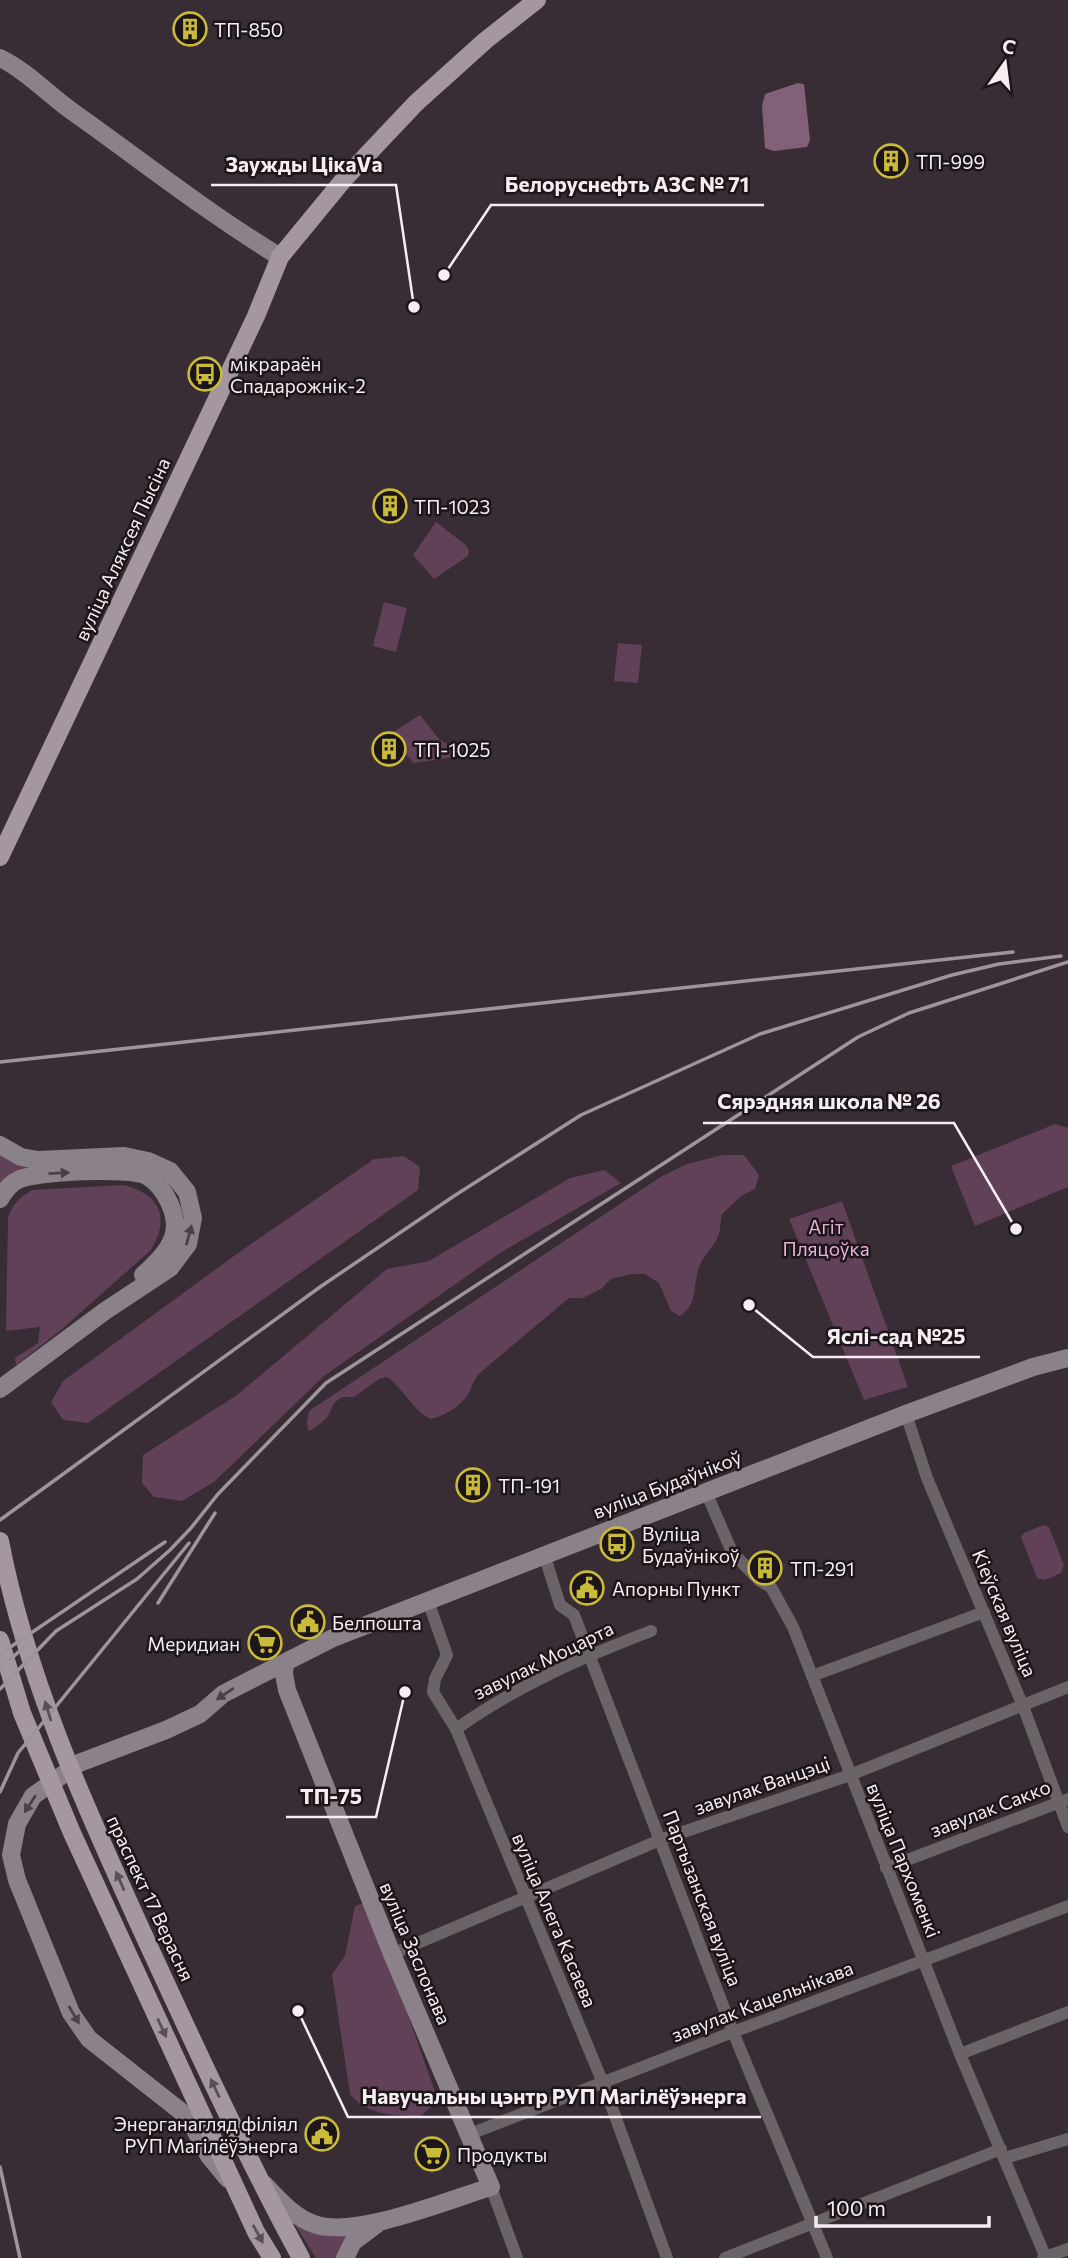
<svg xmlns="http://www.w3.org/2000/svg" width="1068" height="2258" font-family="Commissioner,sans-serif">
  <rect width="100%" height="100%" fill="#382c35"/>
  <path fill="#604157" d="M436,522L467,546L469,551L468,556L434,579L413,555Z
    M384,602L407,608L396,652L373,646Z
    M618,643L642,645L638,683L614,681Z
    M420,715L439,739L458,751L456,757L413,763L390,734Z
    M1055,1124L1068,1128V1187L975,1226L951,1166Z
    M0,1154L35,1166L0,1189Z
    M722,1155H744L759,1175L755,1189L741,1196L722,1214C720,1221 721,1230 718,1236C714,1247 704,1254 700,1265C692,1284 699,1304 680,1316L671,1311L659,1283L645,1274H632L611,1279L601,1289L583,1298H569L481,1372C474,1379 473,1384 469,1393C462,1405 444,1417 430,1419C412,1409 404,1389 387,1377L379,1379L354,1397H342L334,1403L327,1418L312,1430H308L307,1422L309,1411L662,1176L687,1164Z
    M404,1156L420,1167L418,1190L88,1423L63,1420L51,1402L63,1381L238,1253L374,1159Z
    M604,1170L621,1183L500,1253L324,1376L214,1482L182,1501L154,1497L142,1483L143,1455L237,1395L387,1269L429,1261L570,1178Z
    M124,1185C161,1195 170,1218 151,1250L61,1330L16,1365L15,1358L38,1343L40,1327L6,1331L8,1218C12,1204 20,1197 32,1190Z
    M842,1201L908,1387L864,1400L789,1219Z
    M1043,1525L1049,1527L1064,1565L1061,1573L1045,1580L1037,1578L1021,1537L1024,1533Z
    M368,1902L438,2100L421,2116C396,2116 366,2115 350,2094L332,1974L345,1956L355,1906Z
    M295,2225C321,2236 331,2238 359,2231L339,2258H316Z"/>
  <path fill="#816078" d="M798,83L804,84L810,140L807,147L774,151L765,148L762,106L765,94Z"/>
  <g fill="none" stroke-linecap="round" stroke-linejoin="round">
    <path stroke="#6a6468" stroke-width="12" d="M906,1414L927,1478L1023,1706L1068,1827
      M706,1492L732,1552L760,1581L771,1587L793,1627L960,2054L1046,2258
      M544,1554L560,1605L574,1615L733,2032L827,2258
      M428,1601L447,1655L435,1679L433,1692L456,1729L603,2083L667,2258
      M812,1676L984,1612
      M456,1729C516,1686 583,1657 651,1631
      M886,1868L1068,1799
      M392,1954L660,1840L850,1775L1068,1687
      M960,2054L1068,2012
      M470,2134L733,2032L1068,1906
      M1005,2158L1068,2139
      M491,2187L517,2258
      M725,2258L1001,2149
      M1043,2258L1068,2249"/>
    <path stroke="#8b8188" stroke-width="18" d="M0,58C27,71 49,95 73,112C142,161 208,213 280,257
      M0,1145L21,1157L38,1160L124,1156L148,1161L170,1171L187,1192L193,1218L188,1244L170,1268L105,1311L0,1389
      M0,1199C4,1192 11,1183 18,1180C36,1171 130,1167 147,1176C165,1187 180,1216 173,1237C168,1252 154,1265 143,1275
      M228,2179L209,2156L188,2117L89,2039L71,2013L17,1880L11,1855L17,1824L33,1796L79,1763L166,1730L200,1714L223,1694L333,1638L906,1414L1033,1367L1068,1358
      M264,2184C278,2198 293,2217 314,2224C355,2239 448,2200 491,2187L392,1954L287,1690L284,1674L285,1663
      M345,2258L353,2242L377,2224"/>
    <path stroke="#a497a0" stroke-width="18" d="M0,857L256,316L280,257L345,178L416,103L486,40L537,0
      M0,1541C26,1677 84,1804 141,1929C192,2040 243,2151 301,2258
      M0,1640L22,1713L72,1833L256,2232L272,2258"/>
    <path stroke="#9f949c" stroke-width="3.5" d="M0,1062L1013,952
      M0,1520L320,1287L454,1196L581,1115L760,1034L952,975L999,964L1061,956
      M158,1603L215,1513
      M0,1654L165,1542
      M0,1669L25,1646
      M0,1689L56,1631L137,1579L170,1550L191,1528L218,1494L326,1383L858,1037L909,1013L1068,962
      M0,1792L18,1753L189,1543
      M0,2167L20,2258"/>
  </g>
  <defs><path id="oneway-solid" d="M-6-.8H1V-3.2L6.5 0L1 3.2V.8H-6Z" transform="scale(1.75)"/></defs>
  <g fill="#484146">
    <use href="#oneway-solid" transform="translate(59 1173) rotate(-3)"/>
    <use href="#oneway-solid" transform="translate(189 1235) rotate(-75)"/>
    <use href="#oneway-solid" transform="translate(225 1694) rotate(146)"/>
    <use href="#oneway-solid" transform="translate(30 1804) rotate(123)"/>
    <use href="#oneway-solid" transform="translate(74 2015) rotate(60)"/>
  </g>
  <g fill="#595056">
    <use href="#oneway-solid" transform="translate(48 1711) rotate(-107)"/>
    <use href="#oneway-solid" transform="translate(120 1881) rotate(-114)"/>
    <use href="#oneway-solid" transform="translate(162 2028) rotate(65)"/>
    <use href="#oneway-solid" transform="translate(215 2088) rotate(-115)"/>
    <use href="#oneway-solid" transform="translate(258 2234) rotate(61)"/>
  </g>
  <defs>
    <symbol id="building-ring" viewBox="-11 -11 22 22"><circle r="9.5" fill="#1c161a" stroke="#caba3a" stroke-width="1.5"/><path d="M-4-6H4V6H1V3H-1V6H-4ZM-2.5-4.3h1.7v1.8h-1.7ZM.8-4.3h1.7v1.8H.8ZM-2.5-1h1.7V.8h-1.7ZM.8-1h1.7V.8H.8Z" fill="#caba3a"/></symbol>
    <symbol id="bus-ring" viewBox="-11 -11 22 22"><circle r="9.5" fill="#1c161a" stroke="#caba3a" stroke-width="1.5"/><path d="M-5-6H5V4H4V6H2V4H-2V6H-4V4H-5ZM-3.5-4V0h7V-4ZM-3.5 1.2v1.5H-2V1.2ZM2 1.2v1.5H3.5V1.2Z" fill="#caba3a"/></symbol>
    <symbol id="civic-ring" viewBox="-11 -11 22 22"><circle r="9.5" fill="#1c161a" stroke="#caba3a" stroke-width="1.5"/><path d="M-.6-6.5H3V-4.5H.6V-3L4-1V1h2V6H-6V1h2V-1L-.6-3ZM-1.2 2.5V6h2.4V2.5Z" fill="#caba3a"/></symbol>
    <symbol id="supermarket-ring" viewBox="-11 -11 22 22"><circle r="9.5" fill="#1c161a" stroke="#caba3a" stroke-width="1.5"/><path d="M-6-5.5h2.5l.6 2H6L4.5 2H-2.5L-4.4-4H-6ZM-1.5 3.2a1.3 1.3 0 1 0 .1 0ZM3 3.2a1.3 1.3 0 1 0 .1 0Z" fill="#caba3a"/></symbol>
  </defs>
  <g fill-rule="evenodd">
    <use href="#building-ring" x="171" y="10" width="38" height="38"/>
    <use href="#building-ring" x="872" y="142" width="38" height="38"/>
    <use href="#bus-ring" x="186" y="355" width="38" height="38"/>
    <use href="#building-ring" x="371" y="487" width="38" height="38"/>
    <use href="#building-ring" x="370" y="730" width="38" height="38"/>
    <use href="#building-ring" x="454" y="1466" width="38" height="38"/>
    <use href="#bus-ring" x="598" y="1525" width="38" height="38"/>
    <use href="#building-ring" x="746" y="1549" width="38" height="38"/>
    <use href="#civic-ring" x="568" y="1569" width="38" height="38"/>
    <use href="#civic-ring" x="289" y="1603" width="38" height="38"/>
    <use href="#supermarket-ring" x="246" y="1624" width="38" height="38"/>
    <use href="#civic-ring" x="303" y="2115" width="38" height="38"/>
    <use href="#supermarket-ring" x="413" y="2135" width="38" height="38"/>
  </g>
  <g text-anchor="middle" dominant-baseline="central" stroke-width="5" stroke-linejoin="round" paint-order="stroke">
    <g font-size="19" fill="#f6edf3" stroke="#1c161a" text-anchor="start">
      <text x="214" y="29">ТП-850</text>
      <text x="916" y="161">ТП-999</text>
      <text x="230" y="363">мікрараён<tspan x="230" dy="22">Спадарожнік-2</tspan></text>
      <text x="414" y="506">ТП-1023</text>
      <text x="414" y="749">ТП-1025</text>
      <text x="498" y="1485">ТП-191</text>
      <text x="642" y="1533">Вуліца<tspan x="642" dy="22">Будаўнікоў</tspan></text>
      <text x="790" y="1568">ТП-291</text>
      <text x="612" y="1588">Апорны Пункт</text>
      <text x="332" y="1622">Белпошта</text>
      <text x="240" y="1643" text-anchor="end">Меридиан</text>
      <text x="298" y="2123" text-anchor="end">Энерганагляд філіял<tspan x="298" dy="22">РУП Магілёўэнерга</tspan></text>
      <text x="457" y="2154">Продукты</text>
    </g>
    <g font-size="19" fill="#f6edf3" stroke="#1c161a">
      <text transform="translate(122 549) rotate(-65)">вуліца Аляксея Пысіна</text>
      <text transform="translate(667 1484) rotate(-21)">вуліца Будаўнікоў</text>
      <text transform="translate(1005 1613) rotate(67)">Кіеўская вуліца</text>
      <text transform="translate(543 1660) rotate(-26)">завулак Моцарта</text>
      <text transform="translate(762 1785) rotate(-19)">завулак Ванцэці</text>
      <text transform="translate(990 1808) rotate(-21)">завулак Сакко</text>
      <text transform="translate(904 1860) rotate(68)">вуліца Пархоменкі</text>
      <text transform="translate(151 1898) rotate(65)">праспект 17 Верасня</text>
      <text transform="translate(703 1898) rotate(69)">Партызанская вуліца</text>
      <text transform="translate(555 1920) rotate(67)">вуліца Алега Касаева</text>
      <text transform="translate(416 1953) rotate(67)">вуліца Заслонава</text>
      <text transform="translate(762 2001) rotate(-21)">завулак Кацельнікава</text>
    </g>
    <g font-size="19" fill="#e8afd7" stroke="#1c161a">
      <text x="826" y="1226">Агіт<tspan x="826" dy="22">Пляцоўка</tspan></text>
    </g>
  </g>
  <path fill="none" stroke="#f6edf3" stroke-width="2.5" d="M414 307L396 185H211M444 275L491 205H764M1016 1229L954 1123H703M749 1305L813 1357H980M405 1692L376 1817H286M298 2011L348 2117H761"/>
  <g fill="#f6edf3" stroke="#1c161a" stroke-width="2.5">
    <circle cx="414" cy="307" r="7"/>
    <circle cx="444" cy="275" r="7"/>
    <circle cx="1016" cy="1229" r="7"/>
    <circle cx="749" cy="1305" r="7"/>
    <circle cx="405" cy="1692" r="7"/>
    <circle cx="298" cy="2011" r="7"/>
  </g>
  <g font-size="21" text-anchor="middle" font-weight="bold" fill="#f6edf3" stroke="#1c161a" stroke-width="5" stroke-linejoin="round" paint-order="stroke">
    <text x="304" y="172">Заужды ЦікаVа</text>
    <text x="627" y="192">Белоруснефть АЗС № 71</text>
    <text x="829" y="1109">Сярэдняя школа № 26</text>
    <text x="896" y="1344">Яслі-сад №25</text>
    <text x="331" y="1804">ТП-75</text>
    <text x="554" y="2104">Навучальны цэнтр РУП Магілёўэнерга</text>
  </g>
  <g transform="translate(1005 63) rotate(14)" stroke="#1c161a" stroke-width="5" paint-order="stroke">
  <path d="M0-5L12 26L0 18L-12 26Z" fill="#f6edf3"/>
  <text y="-10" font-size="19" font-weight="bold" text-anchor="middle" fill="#f6edf3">С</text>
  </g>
  <path d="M816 2216v10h173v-10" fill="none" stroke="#f6edf3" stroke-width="3.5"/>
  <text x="827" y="2216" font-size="21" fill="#f6edf3" stroke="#1c161a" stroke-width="5" paint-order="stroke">100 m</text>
</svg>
